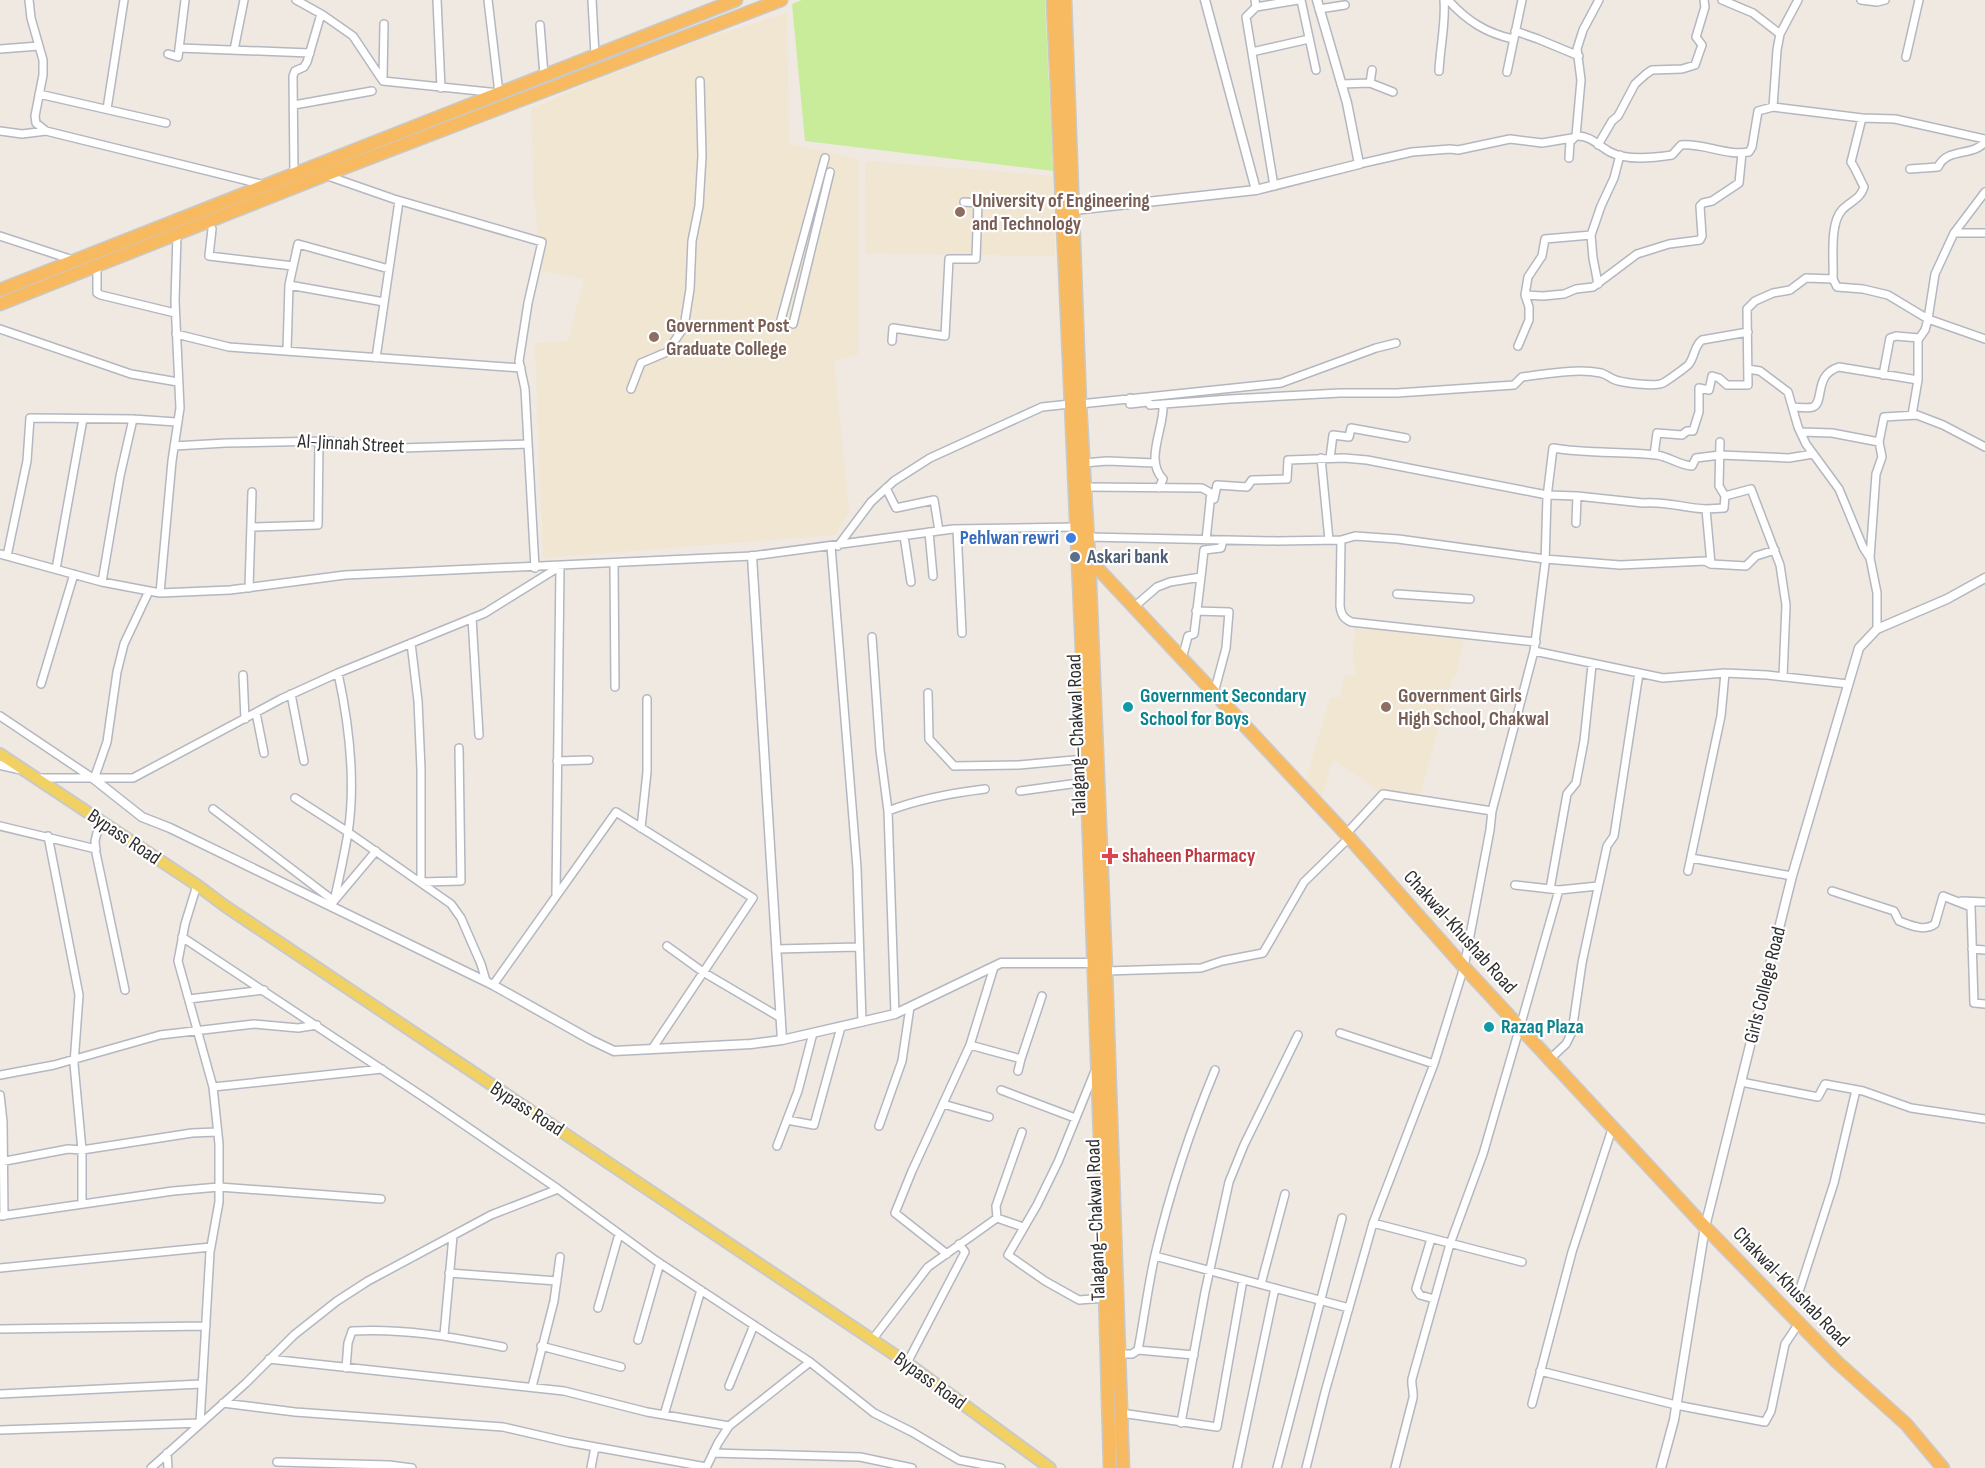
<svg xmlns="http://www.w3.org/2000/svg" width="1985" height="1468" font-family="'Sofia Sans Condensed',sans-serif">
  <rect width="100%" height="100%" fill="#efe9e1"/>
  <path fill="#f0e6d1" d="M787,13L789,144L859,159L858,355L834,360L849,512L835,535L543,558L535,343L568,341L584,279L542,271L534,196L531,109L589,83L704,39Z
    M865,161L1055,176V256L866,253Z
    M1355,628L1432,635H1464L1456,675L1451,682L1420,795L1383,794L1333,760L1322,796L1305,784L1330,697L1340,698L1344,675H1355L1353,653Z"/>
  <path fill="#c9ec9a" d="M802,0H1045L1053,171L805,141L792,4Z"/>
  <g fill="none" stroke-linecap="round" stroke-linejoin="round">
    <defs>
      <path id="minor" d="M29,0L31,18L43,60V75L35,116L36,123L46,131
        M296,0L323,15L353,36L383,81L499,93L488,0
        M437,0L441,88
        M592,0L595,55
        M1255,0L1256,7L1246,17L1274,186
        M1301,0L1316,70
        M1448,0C1467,21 1486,33 1513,39
        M1722,0L1753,13L1780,34
        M1798,0L1780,34L1777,50L1773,107L1862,118L1895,119L1985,139
        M1861,0L1877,2L1885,0
        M1256,7L1298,0
        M1319,9L1345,5
        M540,25L544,75
        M1515,31L1538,39L1579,56
        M179,48L310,53
        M0,49L39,46
        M234,50L244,0
        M1252,52L1309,39
        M168,54L178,57L185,0
        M1906,57L1919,0
        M1439,71C1440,48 1446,22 1444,0
        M1507,72L1522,0
        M383,79L384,24
        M1370,83L1393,92
        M1341,84L1370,83L1372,70
        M39,94L166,123
        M294,105L372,91
        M107,109L124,0
        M0,131L22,134L46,131L265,185
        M1576,136C1590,135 1599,146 1610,152C1627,161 1653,158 1672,155L1681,145C1704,143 1725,156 1749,152L1752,147L1758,111L1773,107
        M1598,145L1612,121L1618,116L1635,84L1646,74L1652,70L1682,69L1695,65L1702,45L1696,37L1705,7L1704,0
        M1569,158L1570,142L1576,136L1581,80L1577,49L1583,30L1599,0
        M1359,164L1412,152L1450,149L1458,150L1510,139L1542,143L1572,138
        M1910,169L1938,167C1947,147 1973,157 1985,142
        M294,174L293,76L295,71L304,67L307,62L321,14
        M325,175L394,199L542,242L528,303L519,361L525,389L535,568
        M212,229L209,256L293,266
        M1954,233H1985
        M0,236L73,260
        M97,266V293L101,295L175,313
        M1833,279C1834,261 1829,224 1842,210C1850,201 1860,200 1864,187C1859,178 1857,171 1851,162L1862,118
        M1598,284L1593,258L1591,235L1601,206L1614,178L1620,155
        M289,285L384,302
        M1525,295L1543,296L1564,294L1576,289L1593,287L1637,254L1669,244L1700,240L1702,236L1700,206L1703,203L1712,201L1739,183L1742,153
        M793,324L830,172
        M779,327L825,158
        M0,329L131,374L178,382
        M176,334L229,347L521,368
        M892,341L893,328L945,336L949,259H976L978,203L964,202
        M1518,346L1529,320V307L1525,295L1528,277L1542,256L1545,239L1591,235
        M287,351L289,285L298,244L389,269
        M376,358L399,201
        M1748,369L1760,371L1788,392L1798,427L1806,444L1839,489L1863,547L1870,558
        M1883,375L1890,338L1896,336L1919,338
        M631,389L641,363L667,352L684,327L690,289L692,241L699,206L702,156L700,81
        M1130,398V404L1148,402L1150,405L1230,399L1340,393H1397L1514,385L1522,377C1547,374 1576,368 1601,373C1605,374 1609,377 1613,379C1621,383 1656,387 1663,383C1667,381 1688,366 1689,364C1695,356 1694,346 1702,340L1748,332
        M1080,404L1281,383L1376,348L1396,343
        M1793,407C1798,407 1808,409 1813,407C1825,402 1813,375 1839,367L1918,380
        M1912,415L1918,380V340L1925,330L1928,319L1935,274L1954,233L1985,192
        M1801,432L1832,433L1879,442
        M174,446L226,443L325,441L401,448L528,444
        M1654,455L1657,433L1682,435L1687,431H1693L1699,412V388L1709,390L1712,376L1719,378L1727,385H1748L1747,309L1755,301L1773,293L1790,290L1806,278L1833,279L1837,287L1863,289L1888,295L1928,319L1985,339
        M1321,458L1329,540
        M1330,458L1333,435L1349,437L1351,428L1406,438
        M1084,463L1107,461L1155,463
        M1085,487L1202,488L1211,493L1206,540
        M886,488L896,508L934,500L939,531
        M1159,488L1163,479C1144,460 1165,427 1163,404
        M1725,496L1751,489L1780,565L1786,605L1783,677
        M1210,499H1214L1217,485L1247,487L1252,480L1287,479L1288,460L1344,458L1367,460L1547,495L1577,496L1643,503C1665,501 1684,508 1706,509
        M1576,523L1577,496
        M251,527L318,525L319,441
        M957,529L962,633
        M929,532L933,576
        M904,536L911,582
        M1088,537L1277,541L1341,540L1355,536L1398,539L1545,559L1620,565L1705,561L1711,564L1706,509L1724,508L1725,496L1719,486L1720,442
        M1341,540L1340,606C1341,614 1343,618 1351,622L1536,642
        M831,546L857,868L862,1022
        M838,546L871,502L894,481L930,458L1042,407L1070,404
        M0,554L102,582L160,593L230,590L345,575L752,556L953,529L1076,527
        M7,556L27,461L30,418L133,419L176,422
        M614,564L615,687
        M1711,564L1746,566L1756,556L1775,550
        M56,569L83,419
        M102,582L120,476L133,419
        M249,588L252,492
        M160,593L172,461L180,408L175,301L177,235
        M1397,594L1470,599
        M1134,607L1157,587L1170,582L1201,577L1204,550L1221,548L1223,540
        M1196,611L1229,612L1226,648L1214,693
        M472,618L479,735
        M1877,629V593L1870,558L1876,474L1882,457L1879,442L1884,417L1917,415L1943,425L1985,447
        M872,637L880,750L888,811L895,1014
        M411,643L418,701L421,769V882L461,881L459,748
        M1534,651L1663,678L1725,673L1767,675L1848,684
        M1182,659L1188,636L1194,634L1201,577
        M243,675L245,719
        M41,684L74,574
        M928,693L929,739L954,766L1019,765L1085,759
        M291,694L304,761
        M256,713L264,753
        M0,716L94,779L107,742L117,672L124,644L149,591
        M557,761L589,760
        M38,778H133L281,699L338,673L485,613L559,567
        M1020,791L1086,782
        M295,798L348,832L451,904L461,918L481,964L486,981
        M213,809L334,901L376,851
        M888,811C919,799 952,793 985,789
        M1492,811L1534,651L1545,564L1547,497L1553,448C1588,454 1622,451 1657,455C1670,457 1678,465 1692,466L1696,458L1720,455L1789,458L1813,454
        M100,821L95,841L96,853L125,990
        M0,826L96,849
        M641,828L647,772V699
        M48,836L79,995L74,1064L82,1150V1203
        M1691,858L1792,876
        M1688,871L1721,716L1725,673
        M1515,885L1559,890L1598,886
        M1550,889L1567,794L1576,783L1584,741L1592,665
        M1832,891L1894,911L1899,921C1910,925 1924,932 1935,924L1943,896L1971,907L1974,1003L1985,1004
        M556,894L560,567
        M1962,901L1985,902
        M331,906L334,901C339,879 344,856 348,833C356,781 349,724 338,673
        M182,937L425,1098L558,1189L655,1260L810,1362L874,1413L912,1432L959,1460L1001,1468
        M667,946L703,972L781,1018
        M776,949L858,947
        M1972,949L1985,950
        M1106,971L1201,968L1222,961L1263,953L1304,882L1349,838
        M493,985L616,812L753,898L652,1049
        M189,999L264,990
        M1520,1027L1559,890
        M1340,1033L1434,1064
        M970,1045L1021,1059L1042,996
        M1550,1059L1566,1044L1572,1032L1582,963L1607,846L1614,836L1639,673
        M1018,1071L1021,1059
        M1095,1071L1058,1162L1037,1205L1008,1255L1045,1281L1079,1300L1105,1298
        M0,1075L54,1065L160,1035L254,1024L298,1028L317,1025
        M1741,1082L1818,1097L1825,1084L1863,1091L1911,1108L1985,1119
        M213,1087L382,1069
        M1001,1090L1075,1118
        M0,1095L3,1122L4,1216
        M943,1104L989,1117
        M787,1120L814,1125L841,1027
        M879,1126L902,1061L910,1007
        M777,1146L798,1091L813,1033
        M0,1162L68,1149L82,1150L192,1133L217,1132
        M0,1216L173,1191L219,1187L381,1199
        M997,1218L996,1206L1022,1132
        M1373,1223L1522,1262
        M1431,1239L1416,1289L1420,1295L1434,1299
        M947,1254L895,1213L912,1171L970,1045L994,967
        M1155,1256L1349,1308
        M0,1268L211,1247
        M449,1273L557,1281
        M1261,1284L1285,1194
        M1797,1298L1834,1183L1856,1090
        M598,1308L619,1234
        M0,1329L206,1326
        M444,1335L453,1236
        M638,1340L660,1263
        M872,1340L928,1267L997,1218L1023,1227
        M541,1346L621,1367
        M1138,1350L1194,1355
        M1119,1354H1132L1138,1350C1144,1319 1148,1286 1155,1255C1170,1192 1190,1130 1215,1070
        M269,1359L564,1391L647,1412L729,1426
        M907,1363L965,1252L959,1244
        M346,1368L348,1343L352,1331C403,1328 453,1337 503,1347
        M1540,1371L1676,1405L1765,1422L1771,1411L1785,1344L1799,1323
        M729,1386L754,1325
        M532,1387L554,1301L560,1257
        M0,1394L201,1384
        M223,1403L295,1412L503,1427L568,1442L706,1467
        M1532,1404L1572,1252L1613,1126
        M1121,1413L1217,1427L1243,1280
        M664,1415L701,1290
        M1181,1423L1205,1292L1229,1182L1244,1145L1298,1035
        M0,1430L200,1423L210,1252L219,1202V1144L213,1087L178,961L185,924L197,885
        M167,1453L168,1468
        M713,1453L860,1457L912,1468
        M277,1462L389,1465L412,1468
        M151,1468L246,1383L294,1335L337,1301L368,1281L491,1215L558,1189
        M591,1468L595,1447
        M706,1468L718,1443L729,1426L810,1362
        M1237,1468L1275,1288
        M1277,1468L1342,1218
        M1306,1468L1325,1392L1373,1223L1434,1064L1464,967L1490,830L1492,811L1383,794L1346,834
        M1395,1468L1413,1398C1414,1391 1411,1386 1412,1379L1450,1244L1483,1154L1519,1030"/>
      <path id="tertiary" d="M1205,0L1256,190
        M1070,209L1074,210L1256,190L1359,164L1347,103L1317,0
        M752,556L782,1040
        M0,765L19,769
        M94,779L142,817L170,828L493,985L591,1040L614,1051L751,1044L782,1040L895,1014L1001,963H1092
        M1661,1468L1674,1420L1705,1227L1792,876L1859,648L1877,629L1947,599L1985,578"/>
      <path id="primary" d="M0,754L197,885L225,906L907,1363L1050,1468"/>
      <path id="trunk" d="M1053,0L1083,674L1103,1219L1110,1468
        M1065,0L1080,404L1089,559L1106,971L1123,1468
        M0,290L736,0
        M0,304L325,175L781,0
        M1088,558L1346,834L1464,967L1705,1227L1837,1362L1906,1424L1943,1468"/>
    </defs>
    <use href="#minor" stroke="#b4b7c1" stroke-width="10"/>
    <use href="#tertiary" stroke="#b4b7c1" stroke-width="11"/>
    <use href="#primary" stroke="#c9c9c9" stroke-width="14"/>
    <use href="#trunk" stroke="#c9c9c9" stroke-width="15"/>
    <use href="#minor" stroke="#fff" stroke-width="7"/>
    <use href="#tertiary" stroke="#fff" stroke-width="8"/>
    <use href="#primary" stroke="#f2d163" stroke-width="10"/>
    <use href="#trunk" stroke="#f8ba60" stroke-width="12"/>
  </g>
  <g fill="#8d6e63" stroke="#fff" stroke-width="2">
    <circle cx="960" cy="212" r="6"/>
    <circle cx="654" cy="337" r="6"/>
    <circle cx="1386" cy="707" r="6"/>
  </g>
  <circle fill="#3f7fe0" stroke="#fff" stroke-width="2" cx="1071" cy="538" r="6"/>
  <circle fill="#5c6f8a" stroke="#fff" stroke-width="2" cx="1075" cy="557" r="6"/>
  <g fill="#0f9aa8" stroke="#fff" stroke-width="2">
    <circle cx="1128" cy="707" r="6"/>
    <circle cx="1489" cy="1027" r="6"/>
  </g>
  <path fill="#e0444e" stroke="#fff" stroke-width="2" d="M1107 847h6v6h6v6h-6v6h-6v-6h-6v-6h6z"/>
  <g text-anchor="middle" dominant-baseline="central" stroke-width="4.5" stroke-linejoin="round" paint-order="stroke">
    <g font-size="20" font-weight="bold" fill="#785e54" stroke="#fff" text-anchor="start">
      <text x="972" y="201">University of Engineering<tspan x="972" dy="23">and Technology</tspan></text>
      <text x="666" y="326">Government Post<tspan x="666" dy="23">Graduate College</tspan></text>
      <text x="1398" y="696">Government Girls<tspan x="1398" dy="23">High School, Chakwal</tspan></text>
    </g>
    <g font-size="20" fill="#2e2e2e" stroke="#fff">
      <text transform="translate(351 444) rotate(3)">Al-Jinnah Street</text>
      <text transform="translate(1077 735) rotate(-92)">Talagang–Chakwal Road</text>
      <text transform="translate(124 837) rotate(34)">Bypass Road</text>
      <text transform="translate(1460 932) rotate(48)">Chakwal-Khushab Road</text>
      <text transform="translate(1765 985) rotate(-76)">Girls College Road</text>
      <text transform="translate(527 1109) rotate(33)">Bypass Road</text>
      <text transform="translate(1096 1220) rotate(-92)">Talagang–Chakwal Road</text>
      <text transform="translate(1791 1287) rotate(46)">Chakwal-Khushab Road</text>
      <text transform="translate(930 1381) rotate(36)">Bypass Road</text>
    </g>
    <g font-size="20" font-weight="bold" fill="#366cbe" stroke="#fff" text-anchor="end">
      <text x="1059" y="538">Pehlwan rewri</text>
    </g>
    <g font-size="20" font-weight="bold" fill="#4e5e75" stroke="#fff" text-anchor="start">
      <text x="1087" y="557">Askari bank</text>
    </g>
    <g font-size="20" font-weight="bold" fill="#0d838f" stroke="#fff" text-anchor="start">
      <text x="1140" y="696">Government Secondary<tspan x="1140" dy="23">School for Boys</tspan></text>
      <text x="1501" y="1027">Razaq Plaza</text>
    </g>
    <g font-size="20" font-weight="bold" fill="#be3a42" stroke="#fff" text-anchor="start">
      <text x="1122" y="856">shaheen Pharmacy</text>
    </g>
  </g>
</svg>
